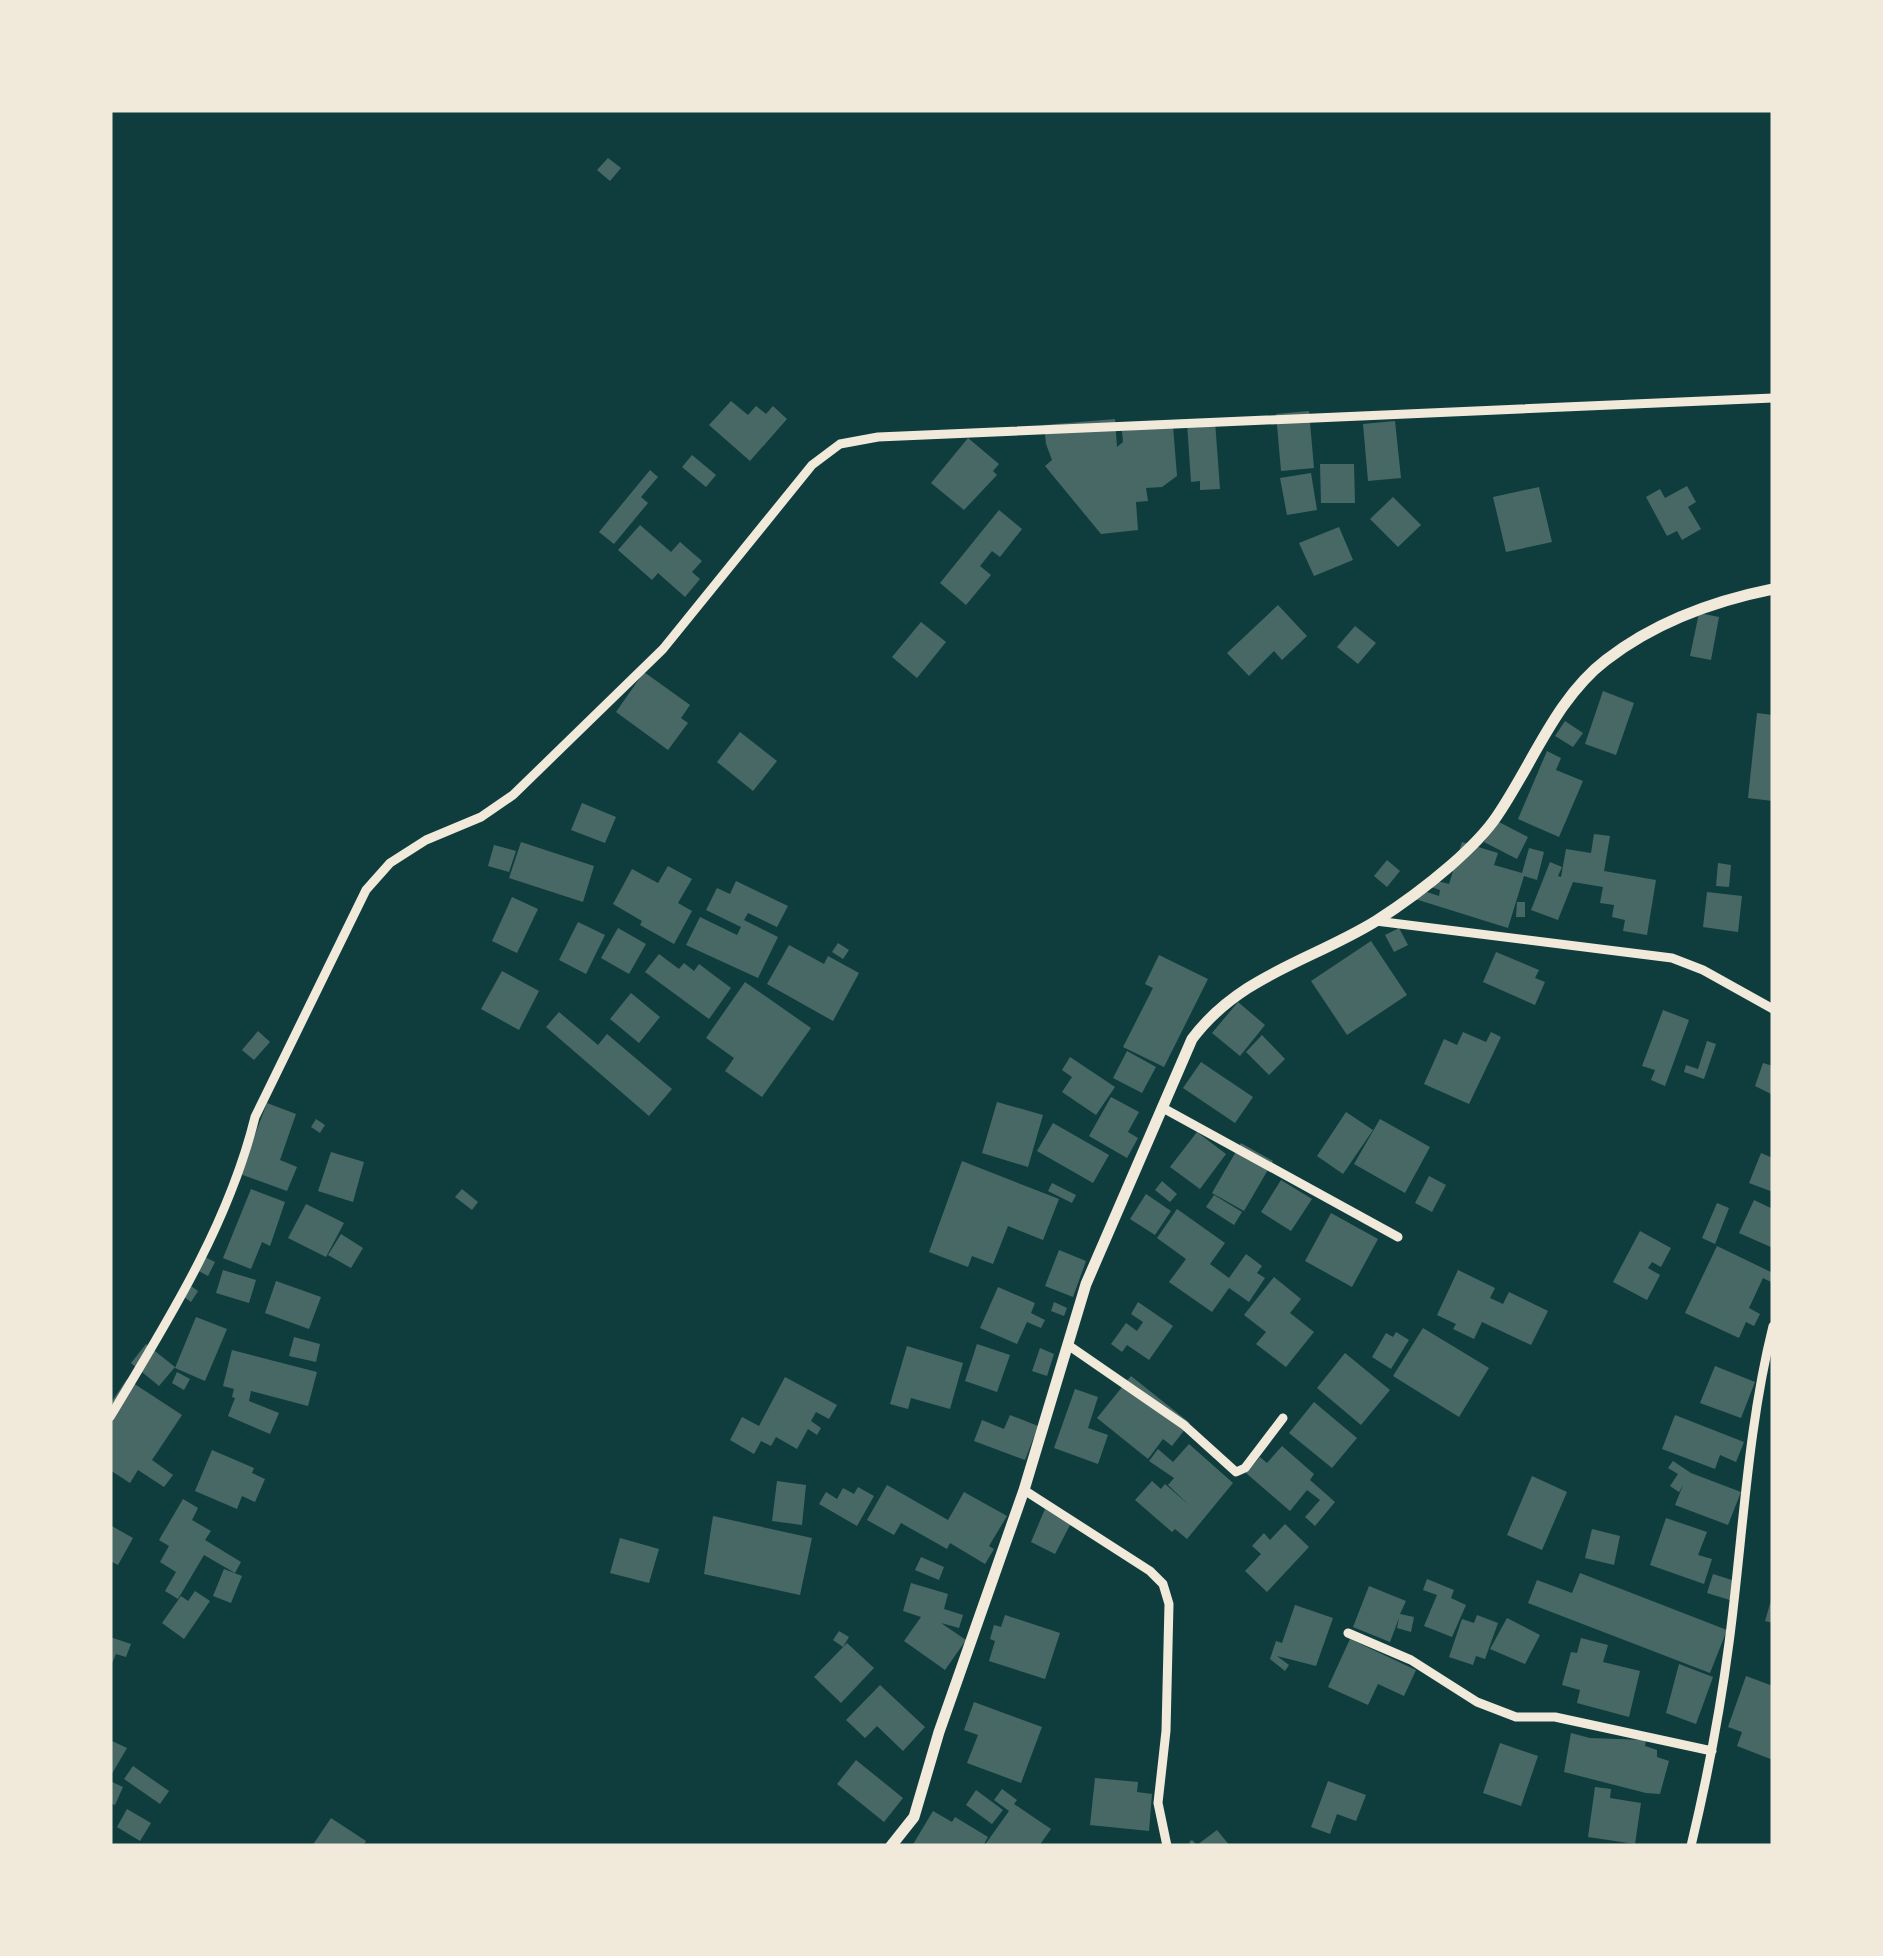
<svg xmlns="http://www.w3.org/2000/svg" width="1883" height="1956" font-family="Raleway,sans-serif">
  <rect width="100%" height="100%" fill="#0f3d3e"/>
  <path fill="#486865" d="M608,158L621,168L610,181L597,170Z
    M731,401L748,415L756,406L766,414L773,406L787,419L750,461L709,425Z
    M1309,411L1314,468L1281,471L1276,414Z
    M1115,419L1117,447L1123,442L1122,431L1173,426L1177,476L1162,487L1146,488L1148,501L1136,502L1138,530L1101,534L1045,466L1052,460L1046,444L1044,425Z
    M1215,421L1220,489L1200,490V481L1191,482L1187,423Z
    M1395,421L1401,478L1368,481L1363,424Z
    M968,438L999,464L993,471L997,475L964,510L931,483Z
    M692,455L716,475L706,487L682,467Z
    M1320,464H1354L1355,503H1321Z
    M650,470L658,477L641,497L648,503L614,544L599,532Z
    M1311,473L1317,510L1287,515L1280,478Z
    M1687,486L1696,502L1688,507L1701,529L1682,540L1677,531L1667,536L1646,497L1660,489L1665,498Z
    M1539,487L1552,542L1506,552L1493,497Z
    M1393,497L1421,525L1398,547L1370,519Z
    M999,510L1022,529L1000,557L992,551L980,566L991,575L966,605L940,583Z
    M640,525L671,552L680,542L702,561L692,572L700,579L685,597L658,573L652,580L618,550Z
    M1339,527L1353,560L1314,576L1299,543Z
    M1278,605L1307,636L1282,660L1274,651L1249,676L1227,653Z
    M1699,613L1719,617L1711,660L1690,656Z
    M921,622L946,642L917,678L892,657Z
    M1355,626L1376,643L1358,664L1337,647Z
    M644,672L690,705L681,718L688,723L668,750L616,712Z
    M1603,691L1634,703L1616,755L1585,744Z
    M1757,713L1773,715V801L1748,798Z
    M1565,721L1583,733L1573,747L1555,736Z
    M740,732L777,761L753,791L717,762Z
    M1547,751L1561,758L1556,770L1583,781L1559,837L1518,819Z
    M582,803L616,817L605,843L571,830Z
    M1495,820L1528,837L1517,859L1484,842Z
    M1594,834L1610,836L1604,871L1656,880L1647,935L1623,931L1625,920L1612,917L1614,905L1600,903L1603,887L1573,882L1558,920L1531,910L1550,862L1562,867L1558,876L1561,877L1566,849L1591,853Z
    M521,842L594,866L583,902L509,878Z
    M1462,842L1498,853L1494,865L1522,873L1529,848L1544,852L1537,880L1524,876L1508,928L1415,899L1418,889L1439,896L1440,890L1431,887L1433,880L1449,884Z
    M494,845L516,851L509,872L488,866Z
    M1387,860L1400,871L1387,887L1374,876Z
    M1718,863L1731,865L1729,887L1716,886Z
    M668,866L692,879L678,903L692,911L674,944L640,925L642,921L613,904L632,869L658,883Z
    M736,881L788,906L777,927L748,913L744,920L778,937L758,978L686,945L700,917L737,935L741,927L706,910L717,888L730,894Z
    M1707,892L1742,896L1738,932L1703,927Z
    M512,897L538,909L517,953L492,941Z
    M1517,902H1525V917H1516Z
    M578,922L605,935L586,974L559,960Z
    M618,928L646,944L629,974L601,958Z
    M1399,928L1408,945L1394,952L1385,935Z
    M1371,941L1407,995L1347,1035L1311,981Z
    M838,943L849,950L843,959L832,952Z
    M789,945L824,964L828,956L859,973L833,1021L767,984Z
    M1496,952L1539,970L1535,978L1545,982L1535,1005L1483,982Z
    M659,954L679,969L684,963L694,971L699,964L731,988L709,1019L645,972Z
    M1159,955L1208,979L1164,1067L1123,1047L1153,988L1145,984Z
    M502,971L539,991L519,1030L481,1009Z
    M745,982L811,1028L762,1097L725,1071L734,1058L706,1038Z
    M631,993L660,1017L639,1043L610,1019Z
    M1238,1002L1265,1025L1240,1056L1212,1033Z
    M1663,1010L1689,1020L1665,1086L1651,1080L1655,1070L1642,1066Z
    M559,1012L598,1045L607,1034L672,1089L649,1116L546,1027Z
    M258,1031L270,1042L254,1060L242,1050Z
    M1463,1032L1486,1042L1491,1032L1501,1037L1469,1104L1424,1084L1444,1039L1457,1045Z
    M1262,1035L1285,1059L1269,1075L1246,1052Z
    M1707,1041L1716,1044L1704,1079L1684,1072L1686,1065L1698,1069Z
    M1127,1051L1156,1067L1142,1093L1113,1078Z
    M1070,1057L1115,1087L1096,1115L1062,1092L1072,1077L1062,1070Z
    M1201,1062L1253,1097L1235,1123L1183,1088Z
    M1763,1063L1773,1066V1095L1755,1086Z
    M1111,1097L1139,1112L1128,1132L1138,1138L1127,1158L1089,1136Z
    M997,1102L1043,1115L1028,1167L982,1153Z
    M267,1103L296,1114L280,1160L297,1167L287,1191L240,1174Z
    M1346,1112L1373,1130L1343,1174L1317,1156Z
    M316,1119L325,1125L320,1133L311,1127Z
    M1380,1119L1430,1147L1405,1193L1354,1164Z
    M1053,1123L1109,1155L1093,1183L1037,1151Z
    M1197,1132L1226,1154L1200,1189L1170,1167Z
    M1241,1143L1273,1161L1244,1211L1212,1193Z
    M331,1152L364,1162L353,1202L318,1191Z
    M1761,1153L1773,1158V1192L1749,1183Z
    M962,1161L1059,1199L1043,1240L1008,1226L993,1264L972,1256L968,1267L929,1252Z
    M1429,1176L1446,1185L1432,1212L1415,1203Z
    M1281,1180L1312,1199L1291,1231L1261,1212Z
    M1162,1181L1177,1194L1170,1202L1155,1190Z
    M1052,1183L1076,1195L1072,1203L1048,1191Z
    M251,1189L285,1202L270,1246L262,1242L251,1269L223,1258Z
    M462,1189L478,1202L472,1210L455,1197Z
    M1146,1194L1171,1211L1155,1235L1130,1219Z
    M1214,1195L1242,1212L1234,1225L1206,1207Z
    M1754,1200L1773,1209V1248L1739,1233Z
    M1717,1203L1729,1208L1715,1244L1702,1238Z
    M306,1204L344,1223L326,1257L288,1238Z
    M1177,1209L1225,1243L1210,1264L1229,1278L1246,1254L1262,1266L1257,1273L1265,1278L1249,1302L1229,1288L1212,1312L1169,1282L1186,1259L1157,1238Z
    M1331,1213L1378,1239L1352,1287L1305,1261Z
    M1640,1231L1671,1248L1661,1267L1652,1262L1648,1268L1660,1275L1647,1300L1613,1282Z
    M341,1234L363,1248L351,1268L328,1255Z
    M1717,1246L1773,1273V1283L1763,1278L1749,1308L1760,1314L1754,1326L1746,1322L1739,1338L1685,1313Z
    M1059,1250L1086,1261L1073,1297L1045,1286Z
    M203,1256L215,1262L208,1276L195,1269Z
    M223,1270L256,1280L249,1303L216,1293Z
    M1458,1270L1495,1288L1490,1298L1503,1304L1509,1292L1548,1311L1531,1345L1482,1322L1474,1339L1453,1329L1456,1324L1437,1315Z
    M1274,1277L1301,1299L1290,1313L1314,1332L1286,1367L1256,1344L1266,1332L1244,1315Z
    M276,1281L321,1297L309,1329L265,1313Z
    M191,1286L198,1291L191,1302L184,1297Z
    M998,1287L1035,1303L1031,1313L1045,1320L1041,1328L1027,1322L1017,1344L980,1328Z
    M1054,1302L1067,1308L1064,1316L1051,1311Z
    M1138,1302L1173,1326L1149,1360L1127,1345L1122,1352L1111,1344L1126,1323L1137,1331L1143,1322L1131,1314Z
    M196,1317L227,1329L205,1381L175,1368Z
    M1423,1328L1489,1368L1459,1417L1393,1376Z
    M1396,1332L1409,1340L1391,1369L1372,1357L1386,1333L1393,1337Z
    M294,1337L320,1344L316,1362L289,1356Z
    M146,1344L175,1367L159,1386L131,1363Z
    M977,1344L1010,1355L997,1392L965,1381Z
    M907,1346L963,1363L950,1409L911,1398L908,1409L890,1404Z
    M1040,1348L1054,1354L1047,1376L1032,1371Z
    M232,1350L317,1372L308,1406L251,1391L249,1401L279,1413L270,1434L228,1416L235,1398L232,1397L234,1389L223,1386Z
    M1345,1353L1390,1390L1361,1425L1317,1388Z
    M1715,1366L1755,1382L1741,1418L1700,1403Z
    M177,1372L190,1379L184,1390L172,1383Z
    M1131,1376L1190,1423L1172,1446L1163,1439L1148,1459L1097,1418Z
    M785,1377L837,1405L829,1419L816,1412L811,1421L821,1428L817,1435L808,1429L797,1449L776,1437L771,1446L761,1441L754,1454L730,1440L742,1417L759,1426Z
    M127,1379L182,1415L152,1460L173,1475L164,1487L138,1470L130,1483L110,1470V1404Z
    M1075,1389L1098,1397L1088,1428L1108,1435L1098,1464L1054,1448Z
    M1314,1402L1357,1438L1332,1468L1289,1433Z
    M1010,1415L1038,1426L1025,1460L974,1441L982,1420L1004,1429Z
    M1675,1415L1744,1442L1736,1462L1720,1455L1715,1469L1662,1449Z
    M1189,1444L1233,1483L1187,1539L1175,1529L1172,1532L1135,1500L1152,1481L1161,1489L1165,1484L1189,1505L1168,1485L1174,1478L1149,1461L1158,1449L1173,1462Z
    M1282,1446L1314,1474L1310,1480L1335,1502L1315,1526L1305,1517L1320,1500L1307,1490L1290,1511L1246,1473L1260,1457L1267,1463Z
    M212,1450L254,1468L252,1473L265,1479L255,1502L242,1496L237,1509L195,1491Z
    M1673,1461L1691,1473L1741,1492L1728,1525L1675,1505L1683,1485L1679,1492L1670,1486L1678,1474L1668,1468Z
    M1532,1476L1567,1492L1542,1550L1507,1535Z
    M777,1481L806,1485L802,1525L772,1521Z
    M887,1485L948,1520L964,1492L1007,1516L989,1546L994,1549L985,1564L950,1543L947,1549L901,1523L894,1535L867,1520Z
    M858,1487L874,1496L857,1526L819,1504L826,1492L837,1499L843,1488L854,1494Z
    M183,1499L198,1508L192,1520L211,1531L205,1540L241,1562L235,1573L204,1555L178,1599L165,1591L176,1572L160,1562L169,1546L159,1540Z
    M1045,1509L1070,1525L1055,1554L1031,1542Z
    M713,1516L812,1538L800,1595L704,1574Z
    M1666,1518L1707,1532L1698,1555L1712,1559L1704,1584L1650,1565Z
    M1285,1524L1309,1547L1267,1592L1245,1571L1261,1554L1252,1546L1264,1533L1270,1540Z
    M110,1525L133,1538L118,1565L110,1561Z
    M1592,1529L1620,1536L1614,1565L1585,1558Z
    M620,1538L659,1549L649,1583L610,1573Z
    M921,1557L944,1567L939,1580L915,1570Z
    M224,1569L242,1576L231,1603L213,1596Z
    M1580,1573L1727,1630L1710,1673L1528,1603L1537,1580L1572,1593Z
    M1713,1574L1738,1582L1733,1601L1707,1593Z
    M1427,1579L1454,1590L1451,1598L1466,1605L1452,1637L1424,1626L1437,1595L1423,1590Z
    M911,1583L948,1594L944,1609L963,1615L959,1628L941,1623L966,1640L945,1670L904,1641L921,1617L903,1611Z
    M1369,1586L1406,1601L1400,1614L1414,1617L1411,1632L1397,1628L1399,1618L1390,1642L1353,1627Z
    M195,1591L210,1601L184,1639L162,1623L181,1596L188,1601Z
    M1772,1597H1773V1623L1765,1621Z
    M1295,1605L1333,1618L1316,1666L1277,1656L1289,1665L1285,1671L1270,1659L1276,1641L1282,1643Z
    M1005,1615L1060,1633L1045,1679L989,1661L995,1641L990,1639L994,1625L1001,1627Z
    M1477,1615L1498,1623L1485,1659L1476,1656L1473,1665L1449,1657L1462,1619L1474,1623Z
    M1507,1618L1540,1635L1525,1664L1490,1649Z
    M839,1631L849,1637L843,1647L833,1640Z
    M110,1637L131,1644L126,1657L116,1654L110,1668Z
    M1581,1638L1608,1645L1603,1662L1640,1671L1629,1717L1577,1703L1580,1690L1562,1685L1571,1652L1577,1653Z
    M1350,1639L1416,1670L1404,1696L1378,1684L1368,1705L1328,1687Z
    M847,1643L874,1668L841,1703L814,1677Z
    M1679,1664L1713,1677L1696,1724L1666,1713Z
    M1746,1676L1773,1686V1760L1737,1746L1742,1732L1728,1727Z
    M880,1685L925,1727L903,1751L877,1726L865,1738L846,1720Z
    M974,1702L1042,1727L1021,1783L967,1763L978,1735L964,1730Z
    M1571,1733L1590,1738L1646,1740L1645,1746L1657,1750V1757L1669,1761L1660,1794L1646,1793L1564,1772Z
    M112,1741L127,1748L110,1777V1745Z
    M1500,1743L1538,1756L1521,1806L1483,1793Z
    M856,1760L903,1798L884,1822L837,1784Z
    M133,1766L169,1791L160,1804L124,1779Z
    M1095,1778L1138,1782L1137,1792L1152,1794L1149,1831L1090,1825Z
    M110,1781L123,1787L115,1805L110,1803Z
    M1328,1781L1366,1795L1356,1821L1337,1814L1330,1834L1311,1827Z
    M1595,1787L1611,1789L1610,1798L1641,1803L1635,1844L1588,1837Z
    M1002,1789L1017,1800L1014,1804L1051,1829L1039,1846H984L1009,1811L994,1800Z
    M976,1790L1003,1810L992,1824L966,1805Z
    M127,1809L151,1823L140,1841L117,1827Z
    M933,1811L952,1822L955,1817L988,1837L983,1846H912Z
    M331,1818L366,1841L363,1846H312Z
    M1217,1830L1230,1846H1192L1189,1842L1192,1840L1197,1845Z"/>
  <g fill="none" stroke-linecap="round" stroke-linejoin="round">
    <path stroke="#f1e9da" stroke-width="9" d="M1376,921L1672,958L1703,970L1773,1009
      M1163,1108L1398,1237
      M1068,1345L1184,1425L1236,1472L1245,1468L1283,1418
      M110,1417C167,1322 228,1226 255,1117L366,890L390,863L426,840L481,817L513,795L663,649L812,465L840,444L878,437L1773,398
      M1024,1490L1150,1571L1163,1584L1169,1604L1166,1731L1158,1803L1167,1846
      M1348,1633L1411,1660L1477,1702L1516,1717H1555L1712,1751
      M1691,1846C1707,1779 1720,1712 1729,1643C1743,1537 1747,1430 1773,1326"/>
    <path stroke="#f1e9da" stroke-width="11" d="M891,1846L914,1817L939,1732L1024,1490L1086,1284L1192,1039C1240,975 1311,961 1376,921C1401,905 1428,885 1450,866C1466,852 1485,834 1497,816C1532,765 1556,698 1606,660C1655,622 1713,601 1773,589"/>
  </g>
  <rect width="1883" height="1956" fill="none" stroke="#f1e9da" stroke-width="225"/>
</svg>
